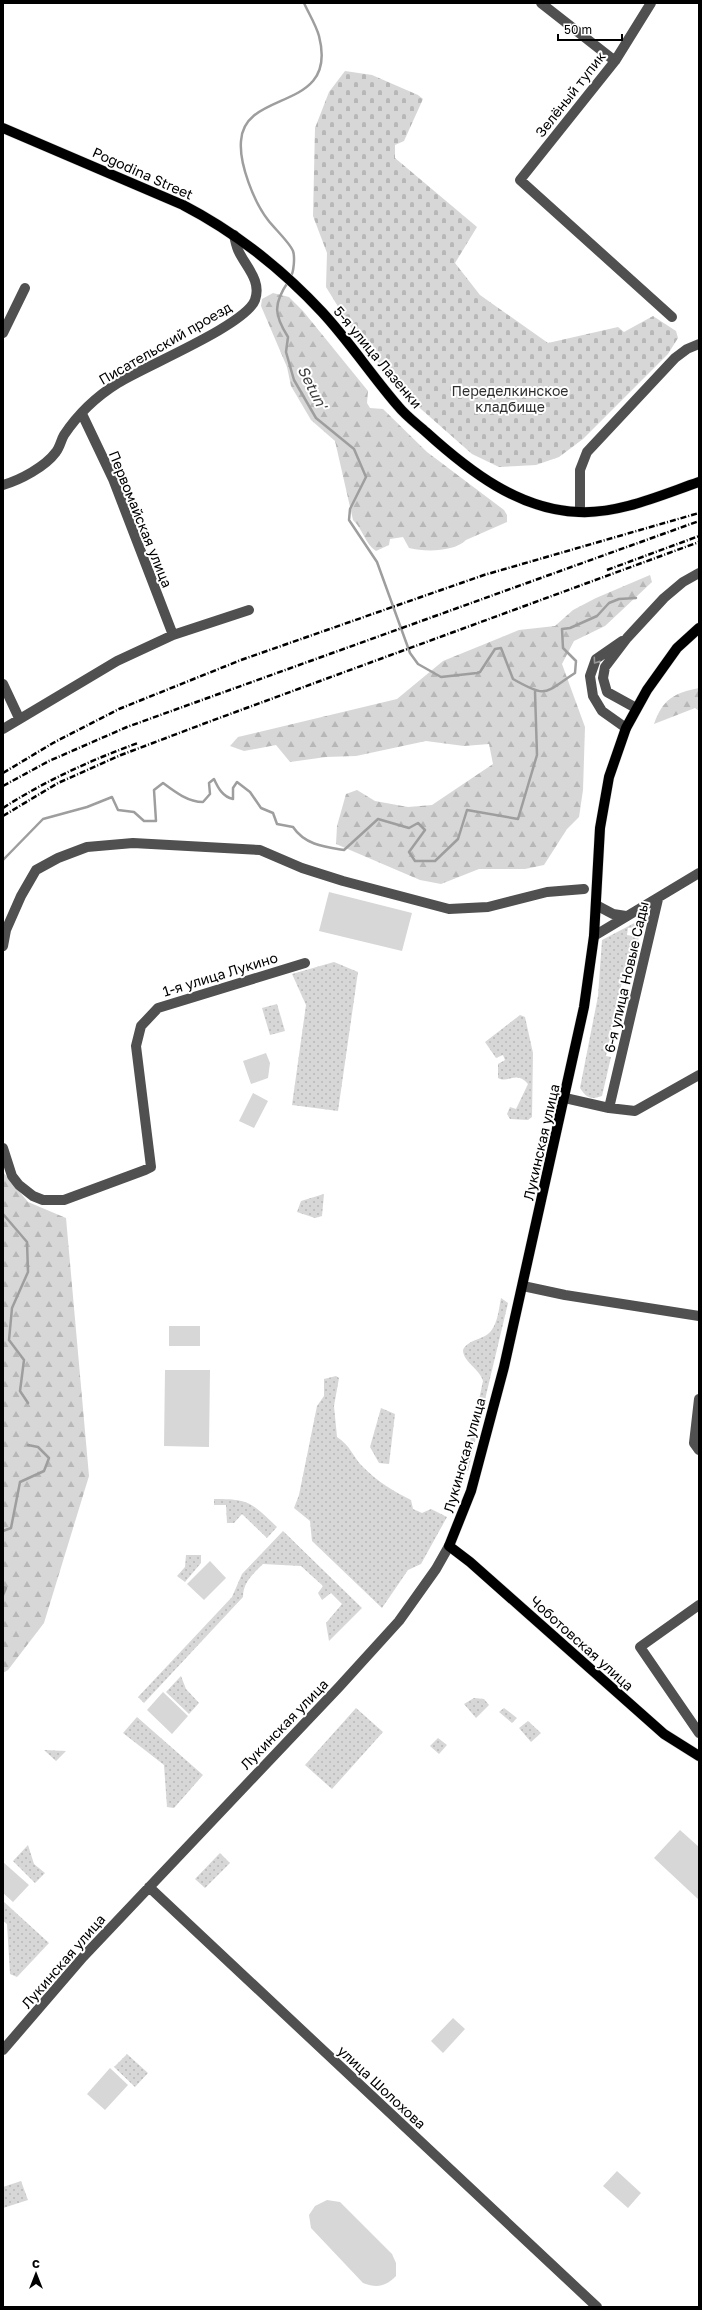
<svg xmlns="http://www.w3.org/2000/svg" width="702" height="2310" font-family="'Golos Text',sans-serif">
  <defs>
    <pattern id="grass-dots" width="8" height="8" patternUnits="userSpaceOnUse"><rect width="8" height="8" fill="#d7d7d7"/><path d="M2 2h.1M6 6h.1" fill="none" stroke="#b7b7b7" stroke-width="1.8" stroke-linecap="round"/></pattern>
    <pattern id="forest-firs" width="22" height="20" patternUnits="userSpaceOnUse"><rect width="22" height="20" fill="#d7d7d7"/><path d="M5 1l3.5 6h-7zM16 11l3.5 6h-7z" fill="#b7b7b7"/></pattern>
    <pattern id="cemetery-stones" width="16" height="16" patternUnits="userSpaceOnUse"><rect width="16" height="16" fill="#d7d7d7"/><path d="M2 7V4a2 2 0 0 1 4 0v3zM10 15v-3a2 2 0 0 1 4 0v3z" fill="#b7b7b7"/></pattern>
  </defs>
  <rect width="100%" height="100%" fill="#fff"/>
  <path fill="url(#grass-dots)" d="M642,919V927L628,928L627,935L639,937L631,968H625L606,1056L611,1057L602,1096C590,1100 587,1098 580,1088L598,996L602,940Z
    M334,962L358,972L338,1111L292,1105L306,1005L292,974Z
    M277,1004L285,1031L270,1035L262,1008Z
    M520,1015L525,1017L533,1053L532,1117L528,1120L510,1119L507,1114L510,1107L516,1109L528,1084C516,1070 508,1084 498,1078V1064L505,1060L503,1055L496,1058L485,1042Z
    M324,1194L322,1216L315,1218L297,1212L301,1201Z
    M501,1298L508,1303L468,1471L464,1469L483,1381C480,1369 463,1362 463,1350C468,1339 484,1340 491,1331C498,1322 499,1308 501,1298Z
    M336,1376L339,1378L334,1406L337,1437C350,1445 353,1457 363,1467C378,1482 393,1491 411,1500L413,1509L422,1513L431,1509L447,1517L421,1564L408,1570L382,1608L312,1541L310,1521L294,1508L299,1495L317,1406L324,1396V1379Z
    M381,1408L395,1414L389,1464L379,1463L370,1447Z
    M214,1499C251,1499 251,1503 277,1527L267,1538L242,1514L234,1523H227L226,1505H214Z
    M283,1531L362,1608L329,1641L326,1623L342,1604L331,1593L322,1600L318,1593L323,1586L301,1566L263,1564C253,1574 243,1582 243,1597L144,1703L138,1697L232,1597L242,1574Z
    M186,1555H201V1563L185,1582L177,1576L185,1567Z
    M181,1676L186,1689L199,1703L189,1714L166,1692Z
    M474,1698L484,1699L489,1705L476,1718L464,1704Z
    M356,1708L383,1732L332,1789L305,1765Z
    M504,1708L517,1718L512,1723L499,1712Z
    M137,1717L203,1775L174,1808L167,1807L164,1765L123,1733Z
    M528,1721L541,1733L531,1742L519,1728Z
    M438,1738L447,1745L439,1754L430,1746Z
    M44,1750L66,1751L56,1761Z
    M28,1845L34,1864L45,1873L35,1883L13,1861Z
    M220,1853L230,1863L205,1888L195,1879Z
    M3,1901L49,1943L17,1977L10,1974L7,1924L3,1921Z
    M127,2054L148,2073L135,2087L114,2067Z
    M21,2181L28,2200L3,2208V2187Z"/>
  <path fill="url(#forest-firs)" d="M273,293L289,297L303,311L368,391L367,403L370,408L383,409L427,452L504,510L507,515V522L466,540C454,552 425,552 409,548L403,537L390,539L389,545L376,551C365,544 363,529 353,520L335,441L311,420L291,386L287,367L261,306L262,299Z
    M650,575L652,582L605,626L574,641L562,664L585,727L583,790L579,817L567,829L544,865L525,869H479L441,884L420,880L336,844L337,826L346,794L357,790L375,801L408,807L432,805L493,764L489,744L464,746L426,741L356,756L326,757L290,762L276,745L244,751L230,746L238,737L397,699L443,661L519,630L555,626L573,610L596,598Z
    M699,688V711L695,708L654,724C663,699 674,693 699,688Z
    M3,1172L28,1202L66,1218L89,1476L44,1623L8,1670L3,1673Z"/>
  <path fill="url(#cemetery-stones)" d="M345,71L372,75L418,95L423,99L404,141L395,145V158L477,227L455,263L480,295L548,343L618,327L624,332L653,316L676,331L678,338L668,354L583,439L559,457L536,465L499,467L472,454L413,402L358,339L326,287L327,253L313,216L315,128L329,92Z"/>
  <path fill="#d7d7d7" d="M329,892L412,913L402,951L319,931Z
    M266,1053L270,1063L268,1078L251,1084L243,1061Z
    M253,1093L268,1101L254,1128L239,1121Z
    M169,1326H200V1346H169Z
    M165,1370H210L209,1447L164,1446Z
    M210,1561L226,1578L204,1600L187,1584Z
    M163,1692L188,1716L172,1734L147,1710Z
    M680,1830L699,1847V1900L654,1858Z
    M3,1862L29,1885L13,1902L3,1893Z
    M453,2018L465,2029L443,2053L431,2041Z
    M110,2068L128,2085L105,2110L87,2094Z
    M617,2171L641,2193L628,2208L603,2186Z
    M327,2200L340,2202L392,2254L396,2263V2276C385,2287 377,2288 363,2283L311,2228L309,2215L315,2206Z"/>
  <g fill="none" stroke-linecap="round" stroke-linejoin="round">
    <path stroke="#9e9e9e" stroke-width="2.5" d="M290,278C294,273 295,257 293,251C290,243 274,228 268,220C254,202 239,164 241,141C244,88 339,113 319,36C316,25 309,14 304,3
      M288,282C273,304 274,315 288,337L286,352L294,380L316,418L354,449L366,477L350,509L349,520L377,562L410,653L418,664L441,677L477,673L480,672L495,649L501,648L513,679C548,699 544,693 575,673L576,661L563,648L562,629L570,628L597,616L609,603L619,599L636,598
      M3,860L43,819L87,807L112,797L118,810L134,812L144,821H156L154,790L163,783C175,792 188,802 203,802L210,794L209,783L214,779C218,788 223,797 233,799V788L237,782L250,792L261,808L273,813L277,824L293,827C305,845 325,847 344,850L378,819L409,828L418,823L425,830L409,852L415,861H435L458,839L467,810L518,819L537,755L535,692
      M3,1214L27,1242L28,1272L12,1308L9,1340L24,1360L20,1391L28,1403
      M3,1531L11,1528L20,1482L44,1471L49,1458L38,1447L28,1445
      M3,1587L6,1588L3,1595"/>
    <defs>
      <path id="major" d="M3,128L183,205C235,232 282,269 322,312C349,341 372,376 398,406C406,416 417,424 426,432C469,471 519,510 579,512C619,514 661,495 699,482
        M699,628L677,648L647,690L626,728L609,777L600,828L594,936L584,1007L504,1367L471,1491L449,1546L470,1562L664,1734L699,1756"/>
    </defs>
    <use href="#major" stroke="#dbdbdb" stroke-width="11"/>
    <path stroke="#505050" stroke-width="10" d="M541,3L615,61
      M651,3L615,61L520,180L672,317
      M3,333L25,288
      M82,414L113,479L173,635
      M3,485C20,480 45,467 56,452C60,447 61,440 64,435C78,414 97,396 118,383C145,366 246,325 255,300C262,280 245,266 238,250C236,245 235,240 234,235
      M580,512V470L587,452L675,358L687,349L699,344
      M622,641L596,659L590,676L593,696L602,711L626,728
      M3,684L19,718
      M636,708L607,692L603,678L605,667L627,638L664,598L683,582L699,573
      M3,729L117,661L173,635L249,610
      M596,905L613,914L626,916
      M594,936L699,873
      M3,946L6,930L21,896L36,870L58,858L87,847L133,843L260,850L302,868L343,881L449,909L488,907L547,892L584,889
      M565,1098L609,1108L635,1111L699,1075
      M609,1108L658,899
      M3,1148L12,1176L19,1185L33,1196L43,1200H64L145,1170L151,1167L136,1046L141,1026L158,1008L305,963
      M523,1286L565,1295L699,1316
      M699,1399L694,1443L699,1450
      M699,1605L640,1647L699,1733
      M149,1887L597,2307
      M3,2050L83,1957L339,1687L399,1621L436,1569L449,1546"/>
    <use href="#major" stroke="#000" stroke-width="10"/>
    <path stroke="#000" stroke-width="2.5" stroke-dasharray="6 2 1 2" stroke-linecap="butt" d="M607,570L699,536
      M3,773L53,743L119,709L241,660L484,575L699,513
      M3,786L49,761L127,727L699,521
      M3,808C45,781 91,760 138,743
      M3,816L58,783L121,755L211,721L699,542"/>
  </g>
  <defs><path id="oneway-chevron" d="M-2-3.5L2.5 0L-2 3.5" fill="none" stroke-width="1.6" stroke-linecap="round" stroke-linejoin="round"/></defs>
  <use stroke="#969696" href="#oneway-chevron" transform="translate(596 661) rotate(125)"/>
  <g text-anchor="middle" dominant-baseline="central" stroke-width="4" stroke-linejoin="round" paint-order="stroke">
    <g font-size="14" fill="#000" stroke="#fff">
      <text transform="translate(570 94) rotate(-52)">Зелёный тупик</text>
      <text transform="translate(143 173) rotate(24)">Pogodina Street</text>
      <text transform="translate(165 343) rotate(-30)">Писательский проезд</text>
      <text transform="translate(378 357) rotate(50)">5-я улица Лазенки</text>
      <text transform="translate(141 519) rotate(68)">Первомайская улица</text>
      <text transform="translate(220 974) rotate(-17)">1-я улица Лукино</text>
      <text transform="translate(626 977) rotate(-77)">6-я улица Новые Сады</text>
      <text transform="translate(541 1142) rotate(-77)">Лукинская улица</text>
      <text transform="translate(464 1455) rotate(-74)">Лукинская улица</text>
      <text transform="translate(582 1643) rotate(42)">Чоботовская улица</text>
      <text transform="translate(284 1724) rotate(-46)">Лукинская улица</text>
      <text transform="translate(63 1961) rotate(-49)">Лукинская улица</text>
      <text transform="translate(382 2087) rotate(43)">улица Шолохова</text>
    </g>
    <g font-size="14" fill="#2e2e2e" stroke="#fff">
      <text x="510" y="390">Переделкинское<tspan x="510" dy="16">кладбище</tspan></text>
    </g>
    <g font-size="15" font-style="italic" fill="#3f3f3f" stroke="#fff">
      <text transform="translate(313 387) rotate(63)">Setun'</text>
    </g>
  </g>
  <rect width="702" height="2310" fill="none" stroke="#000000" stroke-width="8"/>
  <g transform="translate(36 2274)" stroke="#ffffff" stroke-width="3" paint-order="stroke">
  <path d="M0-3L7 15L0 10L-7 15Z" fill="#000000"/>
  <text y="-6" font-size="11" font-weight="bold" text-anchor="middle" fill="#000000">С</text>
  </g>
  <path d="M558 34v6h64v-6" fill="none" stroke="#000000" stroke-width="2"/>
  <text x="564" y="34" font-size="12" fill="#000000" stroke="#ffffff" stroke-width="3" paint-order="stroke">50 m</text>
</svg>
